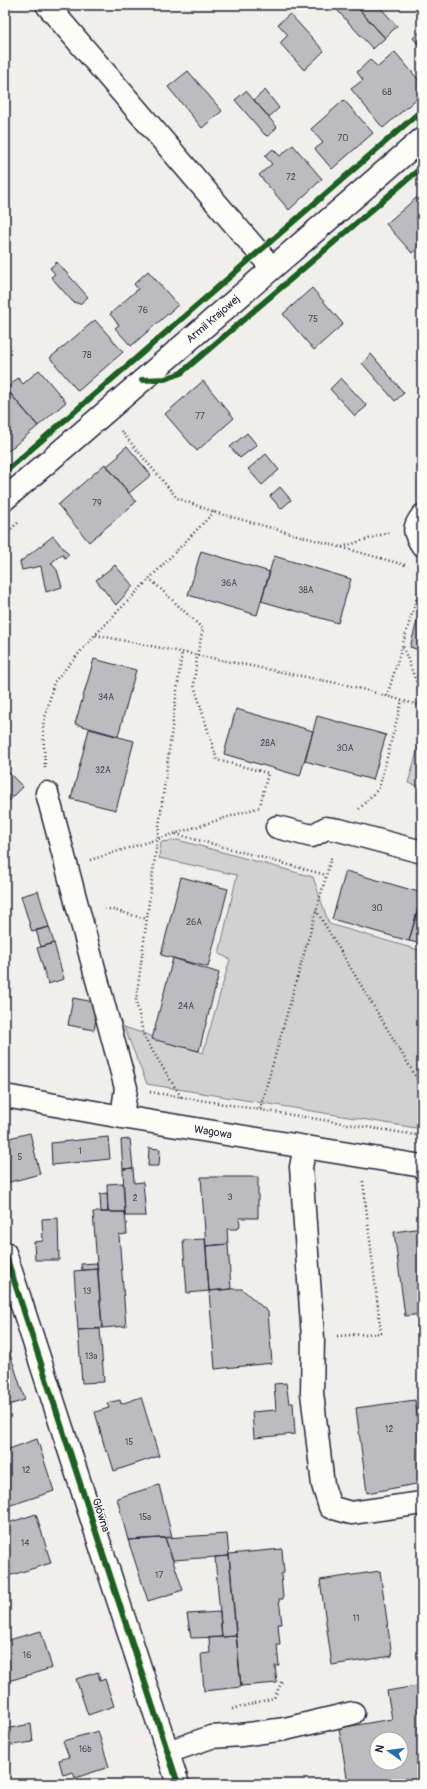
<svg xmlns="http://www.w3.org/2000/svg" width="427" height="1789" font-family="Pangolin,sans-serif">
  <rect width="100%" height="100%" fill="#f0efec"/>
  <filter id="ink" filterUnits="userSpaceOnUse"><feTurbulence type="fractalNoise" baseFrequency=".025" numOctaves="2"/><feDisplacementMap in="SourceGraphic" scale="8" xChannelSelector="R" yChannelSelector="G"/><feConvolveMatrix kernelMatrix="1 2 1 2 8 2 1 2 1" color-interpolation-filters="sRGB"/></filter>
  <g filter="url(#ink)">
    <path fill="#d2d1d1" stroke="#7a7a86" d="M422,734V787L408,783Z
      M178,840L313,877L329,924L422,951V1129L147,1084L124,1027L203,1053L230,959L219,954L237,875L159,858L161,842Z"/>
    <path fill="#bcbcc0" stroke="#22223b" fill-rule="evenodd" d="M344,5H355L385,38L373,49L338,11Z
      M355,5H378L397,26L385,38Z
      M290,14L324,51L304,70L280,43L288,35L278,24Z
      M422,30V49L413,38Z
      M395,52L422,84V94L383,128L351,89L363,80L357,72L370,60L378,67Z
      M188,71L222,111L202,128L168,87Z
      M265,90L279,108L269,117L254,100Z
      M246,91L277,127L269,136L265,135L235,100Z
      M344,100L373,133L332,169L315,149L323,143L311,129Z
      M293,145L322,179L289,210L259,175L272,164L265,156L273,149L280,156Z
      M422,193V244L412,253L386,224Z
      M57,262L88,297L80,304L73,302L51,277L55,274L50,268Z
      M148,271L178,305L131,346L115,328L119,325L110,314L138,289L134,284Z
      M312,288L343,324L314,350L283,314Z
      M95,320L123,352L78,391L50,358Z
      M371,354L404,393L395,401L362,363Z
      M39,370L66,402L38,426L6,389L18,378L23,384Z
      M341,378L367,406L355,416L330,389Z
      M203,381L234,418L197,451L165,414Z
      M5,387L38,426L8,451L5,448Z
      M247,433L257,445L240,458L230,447Z
      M127,446L151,475L129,493L107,466L119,456V453Z
      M266,454L279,470L262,485L248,469Z
      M105,464L136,502L89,542L58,505Z
      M280,487L291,500L281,509L270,496Z
      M53,536L69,555L65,558L62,554L51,563L57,570L62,587L46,592L41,566L22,570L20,562Z
      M201,551L270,572L257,615L188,595Z
      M274,556L351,579L338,623L261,601Z
      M115,565L133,586L116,605L96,580Z
      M422,603V651L410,647Z
      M94,659L136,670L118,736L75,724Z
      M236,709L313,731L300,776L224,754Z
      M317,716L386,735L373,780L305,761Z
      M89,729L134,741L116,810L71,799Z
      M8,772L23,787L5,805V775Z
      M346,871L422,893L409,941L332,919Z
      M181,877L228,889L208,967L161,955Z
      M38,891L49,927L32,932L21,896Z
      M422,896V944L409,941Z
      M49,927L54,943L41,947L36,930Z
      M54,943L64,979L48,984L37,948Z
      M173,958L219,973L199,1051L152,1039Z
      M5,984L9,997L5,998Z
      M73,998L99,1003L94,1030L68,1025Z
      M30,1133L40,1174L6,1183L5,1139Z
      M108,1137L110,1159L52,1165L51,1143Z
      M130,1139L133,1168L123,1169L121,1140Z
      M149,1148L160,1149L159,1166H148Z
      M133,1168L134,1183L143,1182L146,1216H125L123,1169Z
      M201,1177H258V1218H239L240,1225L238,1229H227L228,1244L206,1246Z
      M123,1183L125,1212H108L107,1184Z
      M107,1193L108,1212H101L100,1194Z
      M93,1212H125L127,1234L119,1235L126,1326L102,1328Z
      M58,1218L59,1260H35L34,1242L43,1241L42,1219Z
      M422,1228V1314L405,1316L394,1232Z
      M205,1239L209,1291L187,1293L183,1240Z
      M228,1244L231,1289L209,1291L206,1246Z
      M97,1263L98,1269L82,1270L81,1264Z
      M98,1269L102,1328L78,1330L74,1271Z
      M231,1289H242L268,1312L272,1363L215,1369L209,1291Z
      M100,1329L104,1382L82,1383L78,1330Z
      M9,1351L25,1400L5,1406V1353Z
      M286,1383L289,1403H293L295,1434L254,1438L252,1412L276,1410L274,1384Z
      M141,1397L159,1456L114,1471L108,1451L106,1452L95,1412L109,1408L107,1403L120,1400L121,1404Z
      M415,1400L422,1450V1483L367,1493L356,1408Z
      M37,1439L54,1491L8,1506L5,1498V1444L7,1443L9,1449Z
      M159,1485L172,1537L128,1540L117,1498Z
      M36,1514L51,1563L5,1577V1524Z
      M227,1534L229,1556L173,1560L165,1538Z
      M165,1538L183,1590L148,1601L128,1540Z
      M282,1549L284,1573L281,1574L283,1599H279L282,1624H278L280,1645H277L279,1666H275L277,1683L241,1686L229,1554Z
      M229,1556L236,1636L222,1637L215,1557Z
      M380,1571L392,1656L332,1665L320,1580Z
      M220,1612L222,1637L191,1638L187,1614Z
      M41,1631L52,1668L5,1682V1641Z
      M236,1636L241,1687L204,1691L201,1654L210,1653L209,1638Z
      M98,1672L100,1681L105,1679L114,1706L88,1715L76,1679Z
      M422,1685V1784H348L339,1728L392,1719L387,1691ZM377,1739H401V1763H377Z
      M31,1724L33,1742L5,1746V1729Z
      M98,1731L109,1767L75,1778L73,1772L63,1775L59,1760L69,1757L63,1741Z"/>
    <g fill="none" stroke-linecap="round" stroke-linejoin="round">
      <defs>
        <path id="minor" d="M47,5L272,268
          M5,499L422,139
          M422,516C412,529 414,532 422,545
          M47,793L126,1088L122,1117
          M277,827L312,836L326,828L339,830L422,852
          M5,1096L122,1117L422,1166
          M305,1147L301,1167L313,1338L312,1393L323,1485L330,1507L351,1513L422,1503
          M5,1253L178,1784
          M168,1752L211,1737L241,1735L285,1729L353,1713"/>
      </defs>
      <use href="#minor" stroke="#22223b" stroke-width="25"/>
      <path stroke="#22223b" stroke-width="2.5" stroke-dasharray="1 3" stroke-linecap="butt" d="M121,431L177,498L214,512L405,565
        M5,534L20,521
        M342,547L391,532
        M149,578L203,629L197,656L194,685L217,760L268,773L260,806
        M96,635L351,686L422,706
        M403,647L422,697
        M387,696L422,581
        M45,768L43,726L54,682L95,635L214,512
        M359,809L379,788L402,700
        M176,834L326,875
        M90,860L260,807
        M105,908L147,919
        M316,910L422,1087
        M150,1092L422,1136
        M181,1097L144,1037L136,1001L182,652
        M260,1109L332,855
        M337,1336L381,1333L363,1181
        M232,1709L274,1698L282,1681"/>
      <use href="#minor" stroke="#fdfcf7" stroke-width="22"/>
      <defs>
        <path id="cycleway" d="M142,380L165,379L181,373L422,167
          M5,472L422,110
          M5,1253L178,1784"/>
      </defs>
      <use href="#cycleway" stroke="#fdfcf7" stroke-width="8"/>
      <use href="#cycleway" stroke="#1b5e20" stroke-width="6"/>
    </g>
  </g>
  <g text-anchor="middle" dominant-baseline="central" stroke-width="3" stroke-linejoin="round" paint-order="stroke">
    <g font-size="9" fill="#48485c">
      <text x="387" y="92">68</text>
      <text x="343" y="138">70</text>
      <text x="291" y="177">72</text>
      <text x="143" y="310">76</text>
      <text x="313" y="319">75</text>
      <text x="87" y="355">78</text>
      <text x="200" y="416">77</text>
      <text x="97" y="503">79</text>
      <text x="229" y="583">36A</text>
      <text x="306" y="590">38A</text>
      <text x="106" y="697">34A</text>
      <text x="268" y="743">28A</text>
      <text x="345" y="748">30A</text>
      <text x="103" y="770">32A</text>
      <text x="377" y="908">30</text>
      <text x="194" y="922">26A</text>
      <text x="186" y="1006">24A</text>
      <text x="80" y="1151">1</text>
      <text x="20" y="1157">5</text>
      <text x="230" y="1197">3</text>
      <text x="135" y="1198">2</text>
      <text x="87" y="1291">13</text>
      <text x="91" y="1356">13a</text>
      <text x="389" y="1429">12</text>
      <text x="129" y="1442">15</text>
      <text x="26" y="1470">12</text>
      <text x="145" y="1517">15a</text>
      <text x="25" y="1543">14</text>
      <text x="159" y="1575">17</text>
      <text x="356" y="1618">11</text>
      <text x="27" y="1655">16</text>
      <text x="85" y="1749">16b</text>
    </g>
    <g font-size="11" fill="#22223b" stroke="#fdfcf7">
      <text transform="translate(213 319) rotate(-41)">Armii Krajowej</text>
      <text transform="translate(213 1132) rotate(9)">Wagowa</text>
      <text transform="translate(101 1515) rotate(72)">Główna</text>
    </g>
  </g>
  <rect width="427" height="1789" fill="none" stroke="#fdfcf7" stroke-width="20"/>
  <rect x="10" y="10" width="407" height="1769" fill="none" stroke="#22223b" stroke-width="1.5" filter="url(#ink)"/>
  <g transform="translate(389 1751) rotate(284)"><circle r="19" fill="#fdfcf7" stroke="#a5a5ac"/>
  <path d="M0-3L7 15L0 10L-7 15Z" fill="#1f6fb2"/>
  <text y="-6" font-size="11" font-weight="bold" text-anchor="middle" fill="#22223b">N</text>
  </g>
</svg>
